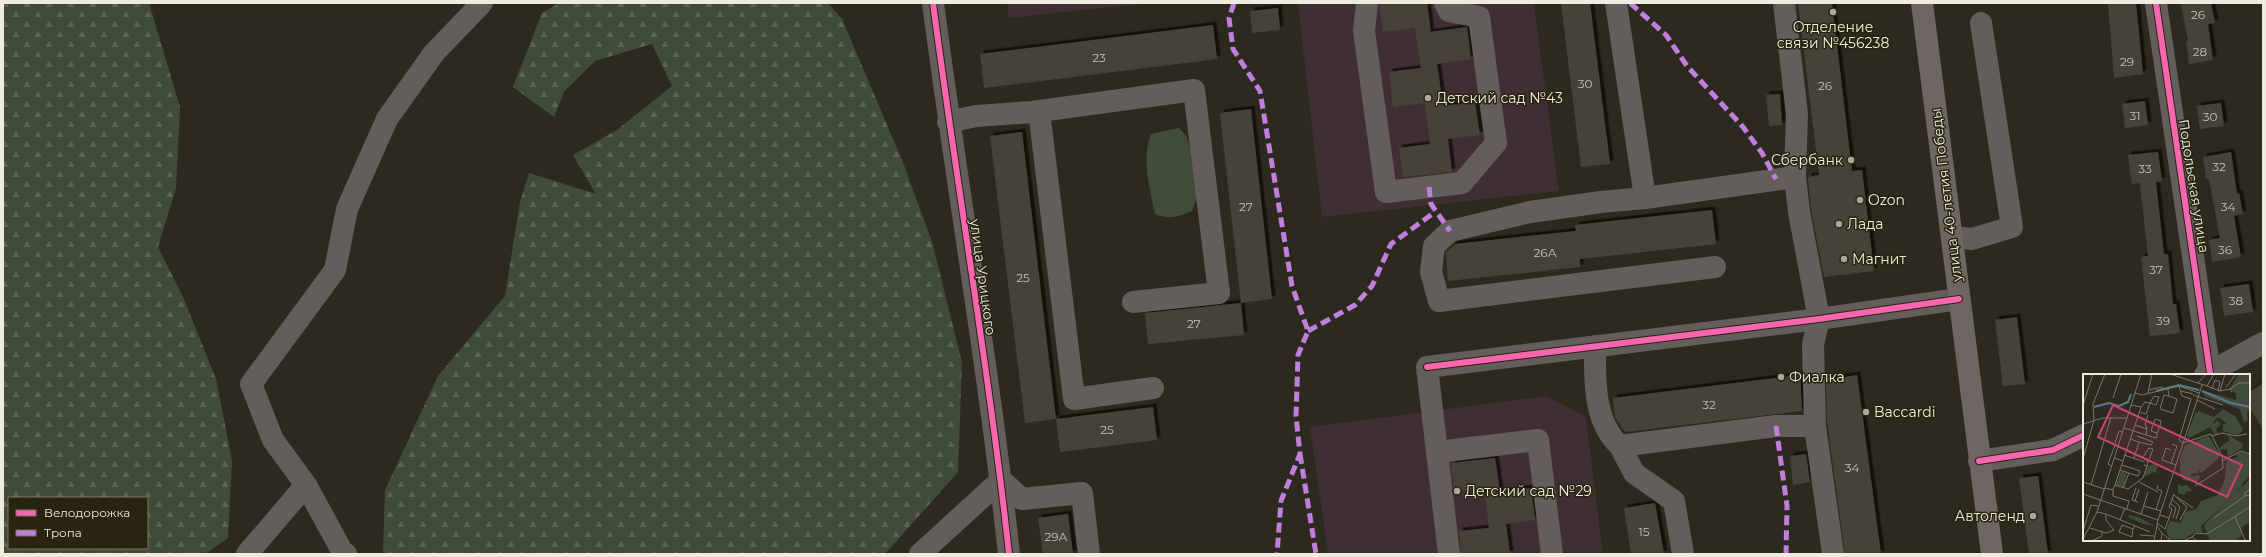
<svg xmlns="http://www.w3.org/2000/svg" width="2266" height="557" font-family="Montserrat,sans-serif">
  <defs>
    <pattern id="forest-firs" width="22" height="20" patternUnits="userSpaceOnUse"><rect width="22" height="20" fill="#404c39"/><path d="M5 1l3.5 6h-7zM16 11l3.5 6h-7z" fill="#5c6655"/></pattern>
    <filter id="shadow"><feDropShadow dx="3.5" dy="-3.5" stdDeviation="0" flood-color="#0009"/></filter>
  </defs>
  <rect width="100%" height="100%" fill="#2c2a1e"/>
  <path fill="#3f2e34" d="M1007,3H1150L1009,18Z
    M1298,3H1523L1534,5L1559,191L1322,217Z
    M1547,396L1586,417L1603,554H1328L1310,427Z"/>
  <path fill="url(#forest-firs)" fill-rule="evenodd" d="M3,3H149L180,107L176,188L158,247L183,297L216,379L232,461L228,538L205,554H3ZM9,498H147V548H9Z
    M559,3H828L842,19L902,160L932,242L962,362L958,472L885,554H383L385,490L438,376L505,296L520,202L529,173L596,194L573,155L617,130L672,86L652,44L595,61L564,92L554,117L513,87L542,13Z"/>
  <path fill="#404c39" d="M1179,128L1187,137L1190,148L1197,197L1192,211C1179,217 1168,220 1155,214C1150,189 1141,159 1151,134Z"/>
  <path fill="#464337" filter="url(#shadow)" d="M1379,3H1427L1431,32L1467,27L1471,59L1437,64L1443,106L1475,102L1480,135L1448,139L1452,172L1403,177L1399,148L1430,144L1425,103L1393,107L1389,72L1421,68L1415,28L1383,32Z
    M1561,3H1590L1610,164L1581,167Z
    M1798,3H1832L1852,171L1862,170L1874,271L1824,277L1811,210L1808,177L1819,175Z
    M2108,3H2136L2143,74L2114,78Z
    M2191,3H2211L2215,23L2208,24L2213,60L2189,64L2186,41H2188L2181,5Z
    M1278,8L1280,30L1252,33L1250,11Z
    M1213,25L1217,59L984,88L980,54Z
    M1780,94L1782,125L1769,126L1766,95Z
    M2145,101L2148,125L2125,128L2122,104Z
    M2221,103L2224,126L2200,129L2197,106Z
    M1251,109L1272,299L1241,303L1220,113Z
    M1022,132L1056,419L1025,423L990,136Z
    M2158,152L2162,181L2156,182L2164,254H2168L2173,304H2176L2180,333L2150,336L2141,257L2148,256L2140,183L2132,184L2128,155Z
    M2231,152L2237,194L2239,193L2243,214L2234,216L2241,257L2212,262L2209,240L2220,238L2209,179H2206L2203,157Z
    M1712,210L1716,244L1580,259V267L1448,281L1446,252L1455,244L1576,231L1575,225Z
    M2249,284L2253,312L2224,316L2220,288Z
    M1241,303L1244,335L1148,344L1145,313Z
    M2017,317L2025,384L2003,386L1995,320Z
    M1800,375L1802,411L1625,432L1615,417L1613,398Z
    M1857,375L1881,554H1845L1831,451L1827,421L1826,380Z
    M2263,383V429L2249,407V392Z
    M1153,407L1157,440L1060,452L1056,419Z
    M1806,454L1810,482L1793,485L1790,456Z
    M1495,458L1500,492L1531,488L1535,520L1506,524L1510,554H1461L1459,531L1489,528L1484,488L1454,492L1451,463Z
    M2038,476L2048,554H2029L2019,478Z
    M1655,503L1664,554H1631L1624,508Z
    M1068,514L1073,554H1043L1038,518Z"/>
  <g fill="none" stroke-linecap="round" stroke-linejoin="round">
    <path stroke="#635e5b" stroke-width="22" d="M933,3C957,187 989,370 1009,554
      M1367,3L1364,31L1386,192L1462,183L1496,143L1479,17L1449,11L1445,3
      M1616,3L1645,198L1795,177
      M1784,3L1797,114L1795,177L1799,212L1819,319L1813,344L1815,426L1833,554
      M2156,3L2210,373
      M1039,111L1074,399L1153,388
      M948,122L976,116L1032,112L1194,90L1219,293L1133,302
      M1645,198L1601,202L1530,212L1450,231L1434,246L1431,272L1439,301L1715,267
      M1952,237L1972,239L2012,227L1981,23
      M1595,346C1595,380 1593,421 1620,446L1776,426H1815
      M2205,375L2263,343
      M1620,446L1634,473L1674,501L1683,554
      M1437,452L1538,440L1552,554
      M1979,461L2053,450L2084,435
      M247,554L306,485
      M346,554L342,551L306,485L273,440L251,384L335,270L347,209L387,119L434,53L482,3
      M920,554L1001,480L1022,499L1082,493L1089,554
      M1449,554L1427,367L1819,319L1959,299"/>
    <path stroke="#6d6662" stroke-width="22" d="M1922,3L1992,554"/>
    <path stroke="#c07fdc" stroke-width="5" stroke-dasharray="10 5" stroke-linecap="butt" d="M1234,3L1229,18L1233,49L1260,91L1292,286L1308,331L1298,355L1296,416L1300,454L1281,501L1277,554
      M1630,3L1666,35L1687,66L1743,127L1762,153L1776,179
      M1429,187L1431,204L1450,231
      M1308,331L1355,305L1372,286L1391,244L1435,212
      M1776,426L1787,506L1786,554
      M1300,454L1316,554"/>
    <defs>
      <path id="cycleway" d="M933,3C957,187 989,370 1009,554
        M2156,3L2210,373
        M1427,367L1819,319L1959,299
        M1979,461L2053,450L2084,435"/>
    </defs>
    <use href="#cycleway" stroke="#28240f" stroke-width="8"/>
    <use href="#cycleway" stroke="#f766af" stroke-width="6"/>
  </g>
  <g fill="#aaa89b" stroke="#28240f" stroke-width="1.5">
    <circle cx="1833" cy="12" r="4"/>
    <circle cx="1428" cy="98" r="4"/>
    <circle cx="1851" cy="160" r="4"/>
    <circle cx="1860" cy="200" r="4"/>
    <circle cx="1839" cy="224" r="4"/>
    <circle cx="1844" cy="259" r="4"/>
    <circle cx="1781" cy="377" r="4"/>
    <circle cx="1866" cy="412" r="4"/>
    <circle cx="1457" cy="491" r="4"/>
    <circle cx="2033" cy="516" r="4"/>
  </g>
  <g text-anchor="middle" dominant-baseline="central" stroke-width="3" stroke-linejoin="round" paint-order="stroke">
    <g font-size="12" fill="#c4c2b5">
      <text x="2198" y="14">26</text>
      <text x="2200" y="51">28</text>
      <text x="1099" y="57">23</text>
      <text x="2127" y="61">29</text>
      <text x="1585" y="83">30</text>
      <text x="1825" y="85">26</text>
      <text x="2135" y="115">31</text>
      <text x="2210" y="116">30</text>
      <text x="2219" y="166">32</text>
      <text x="2145" y="168">33</text>
      <text x="1246" y="206">27</text>
      <text x="2228" y="206">34</text>
      <text x="2225" y="249">36</text>
      <text x="1545" y="252">26А</text>
      <text x="2156" y="269">37</text>
      <text x="1023" y="277">25</text>
      <text x="2236" y="300">38</text>
      <text x="2163" y="320">39</text>
      <text x="1194" y="323">27</text>
      <text x="1709" y="404">32</text>
      <text x="1107" y="429">25</text>
      <text x="1852" y="467">34</text>
      <text x="1644" y="531">15</text>
      <text x="1056" y="536">29А</text>
    </g>
    <g font-size="14" fill="#eeecdf" stroke="#28240f" text-anchor="start">
      <text x="1833" y="27" text-anchor="middle">Отделение<tspan x="1833" dy="16">связи №456238</tspan></text>
      <text x="1436" y="98">Детский сад №43</text>
      <text x="1843" y="160" text-anchor="end">Сбербанк</text>
      <text x="1868" y="200">Ozon</text>
      <text x="1847" y="224">Лада</text>
      <text x="1852" y="259">Магнит</text>
      <text x="1789" y="377">Фиалка</text>
      <text x="1874" y="412">Baccardi</text>
      <text x="1465" y="491">Детский сад №29</text>
      <text x="2025" y="516" text-anchor="end">Автоленд</text>
    </g>
    <g font-size="14" fill="#eeecdf" stroke="#28240f">
      <text transform="translate(2194 186) rotate(81)">Подольская улица</text>
      <text transform="translate(1946 195) rotate(-97)">улица 40-летия Победы</text>
      <text transform="translate(983 277) rotate(82)">улица Урицкого</text>
    </g>
  </g>
  <g transform="translate(2083 374)">
    <rect width="167" height="167" fill="#2c2a1e"/>
    <path d="M156,0H167V38H164L165,46L161,49L157,35L121,22L122,17L153,26V20L147,15ZM140,35L152,42L157,50L160,56L156,60L153,61L140,57V50H144L137,44H133L130,49L132,50L133,46L138,50L133,55L135,60L132,61L127,53L106,64L104,61L112,40L116,37L131,43ZM144,60L160,70L159,74L145,83L144,75L137,76V73L147,66ZM126,62L137,81L135,85L118,99L116,96L115,99L108,100V103L116,101L117,104L114,108L100,106L97,99V84L102,71ZM157,78L166,80L167,83V103L160,108L158,115L151,116H156L155,118L118,152L119,159L112,158L101,165H86L83,155L87,147L98,149L102,138L113,135L118,127L135,121L142,104L143,90L145,86L155,83L152,81ZM95,110L99,112L104,111L109,117L103,118L101,121L95,119ZM46,141L55,143L72,152L60,150L45,143Z" fill="#404c39"/>
    <path d="M71,90L75,91L73,99L70,98L61,103L65,92ZM38,97L44,99L40,113L33,111Z" fill="#404c39"/>
    <path d="M167,105V148L159,153L158,163L151,167H127L121,151Z" fill="#404c39"/>
    <path fill="none" stroke="#5c7991" stroke-width="2" d="M73,17L96,11L116,16M119,17L148,29L167,33M11,33L26,29L36,32L45,28L48,20"/>
    <path fill="none" stroke="#7a786b" stroke-width="1" d="M87,0L124,12L131,0M115,9L123,0M96,12L99,22L108,25L96,66L100,69L128,60L139,82L140,94L112,112M124,12L137,17L147,15L149,18M143,13L153,0M85,15L86,22L81,21L77,35L90,39L94,25L86,22M129,15L132,6L137,8L135,17M147,15L156,9H167M65,16L79,13L81,16M98,17L110,20M137,17L142,0M52,19L59,21L96,12L116,19M65,19L69,0M110,21L140,31M30,24L38,0M114,26L132,35M0,31L10,0M48,31L58,33L62,28L67,29L71,22L76,23L73,31L67,29L63,40L56,38M0,50L20,44H44M52,51L64,55L63,61M41,54L73,64L74,62V59L77,52L78,47L72,45L68,57L74,59M64,55L62,50L65,41M54,62L70,68L68,71L56,68M129,62L139,59L153,62L164,60M47,65L56,68L51,84M32,69L36,57L39,58M88,76L83,74L79,86L93,91M41,81L62,88M31,84L40,87L32,111M0,85L11,46L10,30L22,0M40,87L58,33M139,87L158,77L167,80M88,89L94,72L89,70M28,92L25,90L32,71M64,92L65,88L60,83L66,74L70,75L65,88M37,96L55,102L57,97L39,91M0,108L21,115M56,108L75,118M8,111L28,43M22,114L30,116L32,111L45,115L60,104L64,92L61,91M40,114L46,99M53,114L49,126L55,128M167,115L162,119V122L167,121M30,116V122L46,127L44,135M0,120L75,146M91,121L104,133L97,146M94,123L110,134M89,125L97,133L93,145M52,127L56,115M87,129L93,134L90,144M61,132L78,137M73,136L79,117L74,115L75,111M23,140L67,158M58,140L65,118M77,141L86,144L89,135L86,133L91,120M152,143L162,166M131,144L162,122M37,146L42,134M74,149L82,155L86,144M74,152L79,159L78,167M7,154L23,159L31,156L23,146V140L14,138M50,155L49,163L36,158L39,151L50,155L52,152M0,157L8,131L15,132M79,159L88,167M57,161L71,162M109,163L113,159L124,160L167,133M0,165L14,138L58,0M102,166L109,163L114,167M8,167L19,162V158M71,167L75,146L119,11"/>
    <path fill="#cb4275" fill-opacity="0.15" stroke="#cb4275" stroke-width="2" d="M30,31L159,91L144,123L15,63Z"/>
    <rect width="167" height="167" fill="none" stroke="#eeecdf" stroke-width="2"/>
  </g>
  <rect width="2266" height="557" fill="none" stroke="#eeecdf" stroke-width="8"/>
  <rect x="8" y="497" width="140" height="52" fill="#28240f" stroke="#777462"/>
  <rect x="16" y="510" width="20" height="6" fill="#f766af" stroke="#777462"/>
  <text x="44" y="517" font-size="12" fill="#eeecdf">Велодорожка</text>
  <rect x="16" y="530" width="20" height="6" fill="#c07fdc" stroke="#777462"/>
  <text x="44" y="537" font-size="12" fill="#eeecdf">Тропа</text>
</svg>
